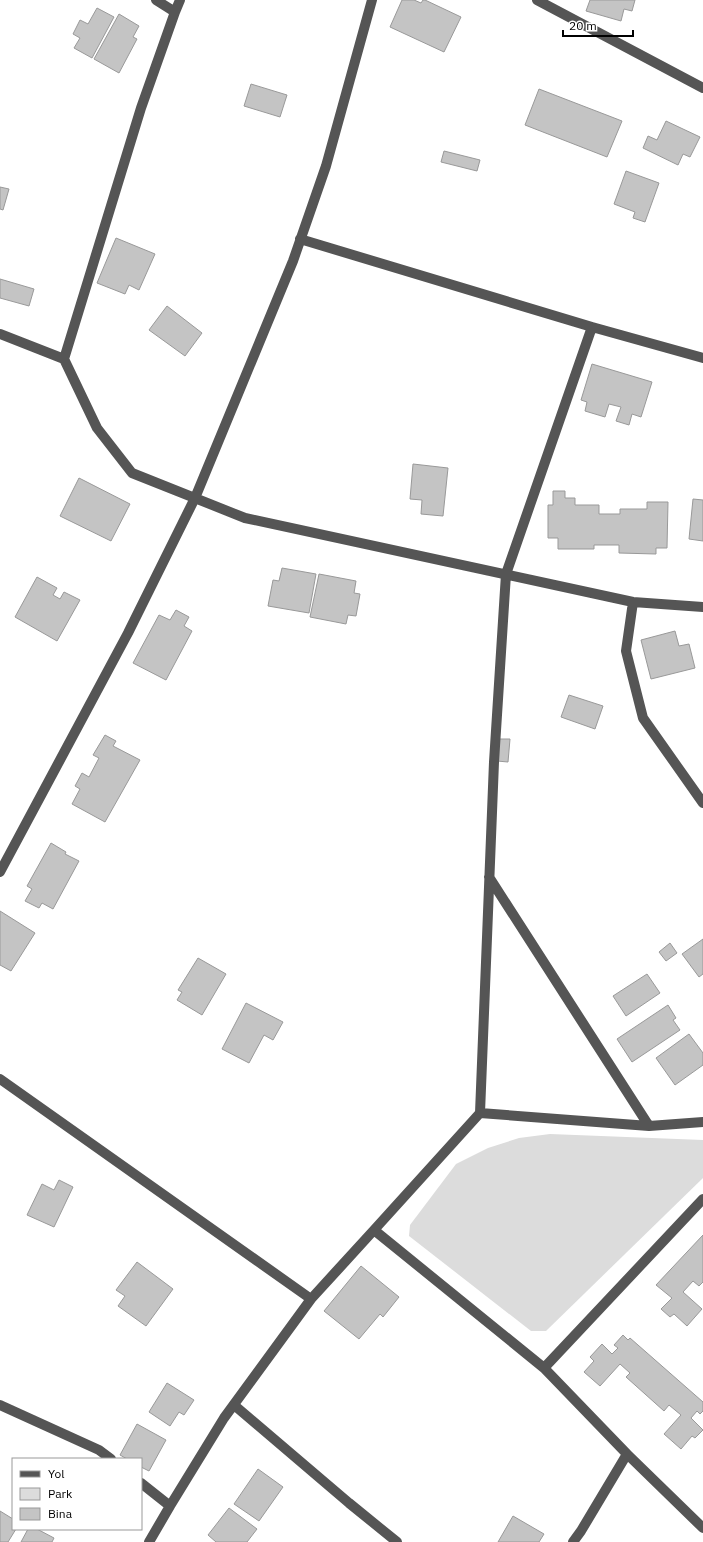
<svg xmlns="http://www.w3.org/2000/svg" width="703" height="1542" font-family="'IBM Plex Sans',sans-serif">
  <rect width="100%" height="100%" fill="#fff"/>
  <path fill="#dcdcdc" d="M550,1134L703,1140V1178L546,1331H531L409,1236L410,1225L456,1164L488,1148L519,1138Z"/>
  <path fill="#c4c4c4" stroke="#999" d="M402,0H414L421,3L423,0H425L461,17L444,52L390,27Z
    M590,0H635L632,11L624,9L621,21L586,11Z
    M97,8L114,17L92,58L74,48L80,38L73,34L80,20L88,24Z
    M119,14L139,26L133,37L137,39L119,73L94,59Z
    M251,84L287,95L280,117L244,106Z
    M539,89L622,121L607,157L525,125Z
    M666,121L700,137L690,157L683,154L678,165L643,148L648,136L657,140Z
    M444,151L480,160L477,171L441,162Z
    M626,171L659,183L645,222L633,218L635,212L614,204Z
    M0,187L9,189L3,210L0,209Z
    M116,238L155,254L139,290L129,285L125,294L97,283Z
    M0,279L34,289L29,306L0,298Z
    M167,306L202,333L185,356L149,330Z
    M592,364L652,382L641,417L632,414L629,425L616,421L621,407L609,404L605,417L585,411L587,402L581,400Z
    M413,464L448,468L443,516L421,514L422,500L410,499Z
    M79,478L130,504L111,541L60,516Z
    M553,491H565V498H575V505H599V514H620V509H647V502H668L667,548H656V554L619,553V545H594V549H558V538H548V505H553Z
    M693,499L703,500V541L689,539Z
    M282,568L316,574L309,613L268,606L273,580L279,581Z
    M319,574L356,581L354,593L360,594L356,616L348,615L346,624L310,617Z
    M37,577L57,588L53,595L60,599L64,592L80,600L57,641L15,617Z
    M176,610L189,617L184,626L192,631L166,680L133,663L159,615L170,620Z
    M675,631L679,646L689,644L695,668L651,679L641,640Z
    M569,695L603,706L595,729L561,717Z
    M105,735L116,741L113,746L140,760L105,822L72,804L80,789L75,786L82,773L89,777L99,758L93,755Z
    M499,739H510L508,762L497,761Z
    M51,843L66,852L65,854L79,861L53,909L42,903L39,908L25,901L32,889L27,886Z
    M0,911L35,933L11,971L0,965Z
    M703,939V974L699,977L682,954Z
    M670,943L677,953L666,961L659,952Z
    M198,958L226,974L202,1015L177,1000L182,992L178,990Z
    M647,974L660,993L626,1016L613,996Z
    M246,1003L283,1022L273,1040L264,1035L249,1063L222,1049Z
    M668,1005L676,1018L673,1020L680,1030L632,1062L617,1039Z
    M689,1034L703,1053V1065L675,1085L656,1058Z
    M59,1180L73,1187L54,1227L27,1215L42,1184L54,1190Z
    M703,1235V1282L699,1286L693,1281L683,1292L702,1309L687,1326L674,1314L670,1317L661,1309L672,1298L656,1285Z
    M137,1262L173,1289L146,1326L118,1306L125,1296L116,1290Z
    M361,1266L399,1297L383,1317L380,1314L359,1339L324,1311Z
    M623,1335L628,1340L630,1338L703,1402V1411L700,1414L697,1411L691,1418L703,1430L695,1438L692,1436L681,1449L664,1434L681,1415L669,1405L664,1411L626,1377L630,1373L620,1364L600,1386L584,1372L594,1361L590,1357L602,1344L612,1354L618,1348L614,1345Z
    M167,1383L194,1400L184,1415L179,1412L170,1426L149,1412Z
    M137,1424L166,1440L149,1471L141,1467V1459H127L120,1455Z
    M258,1469L283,1487L259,1521L234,1504Z
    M229,1508L257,1529L247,1542H216L208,1535Z
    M0,1511L13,1519V1529H16L8,1542H0Z
    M513,1516L544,1534L539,1542H498Z
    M28,1529H37L54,1538L52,1542H21Z"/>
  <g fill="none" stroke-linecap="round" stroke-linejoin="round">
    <path stroke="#555" stroke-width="10" d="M537,0L703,88
      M175,12L180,0
      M300,239L592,327L506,574L494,762L480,1113L374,1230
      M592,327L703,358
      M0,334L64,359L97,428L132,473L245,518L633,602L703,607
      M64,359L141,108L175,12L156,0
      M633,602L626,651L643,718L703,803
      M0,872L128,633L195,498L293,261L326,166L372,0
      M489,877L649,1126L703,1122
      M0,1079L311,1299L224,1418L170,1506L141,1483
      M480,1113L649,1126
      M311,1299L374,1230L544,1368L627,1454L581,1531L573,1542
      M544,1368L703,1199
      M0,1405L99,1450L111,1459
      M234,1405L349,1503L397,1542
      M627,1454L703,1528
      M149,1542L170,1506"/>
  </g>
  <rect x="12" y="1458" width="130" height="72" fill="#ffffff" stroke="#999999"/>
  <rect x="20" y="1471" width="20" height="6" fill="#555555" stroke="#999999"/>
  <text x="48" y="1478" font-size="12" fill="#000000">Yol</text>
  <rect x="20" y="1488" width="20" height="12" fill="#dcdcdc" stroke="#999999"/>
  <text x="48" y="1498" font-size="12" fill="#000000">Park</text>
  <rect x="20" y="1508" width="20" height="12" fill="#c4c4c4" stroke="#999999"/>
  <text x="48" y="1518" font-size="12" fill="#000000">Bina</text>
  <path d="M563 30v6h70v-6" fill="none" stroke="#000000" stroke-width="2"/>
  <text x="569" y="30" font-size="12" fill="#000000" stroke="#ffffff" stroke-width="3" paint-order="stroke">20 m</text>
</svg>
